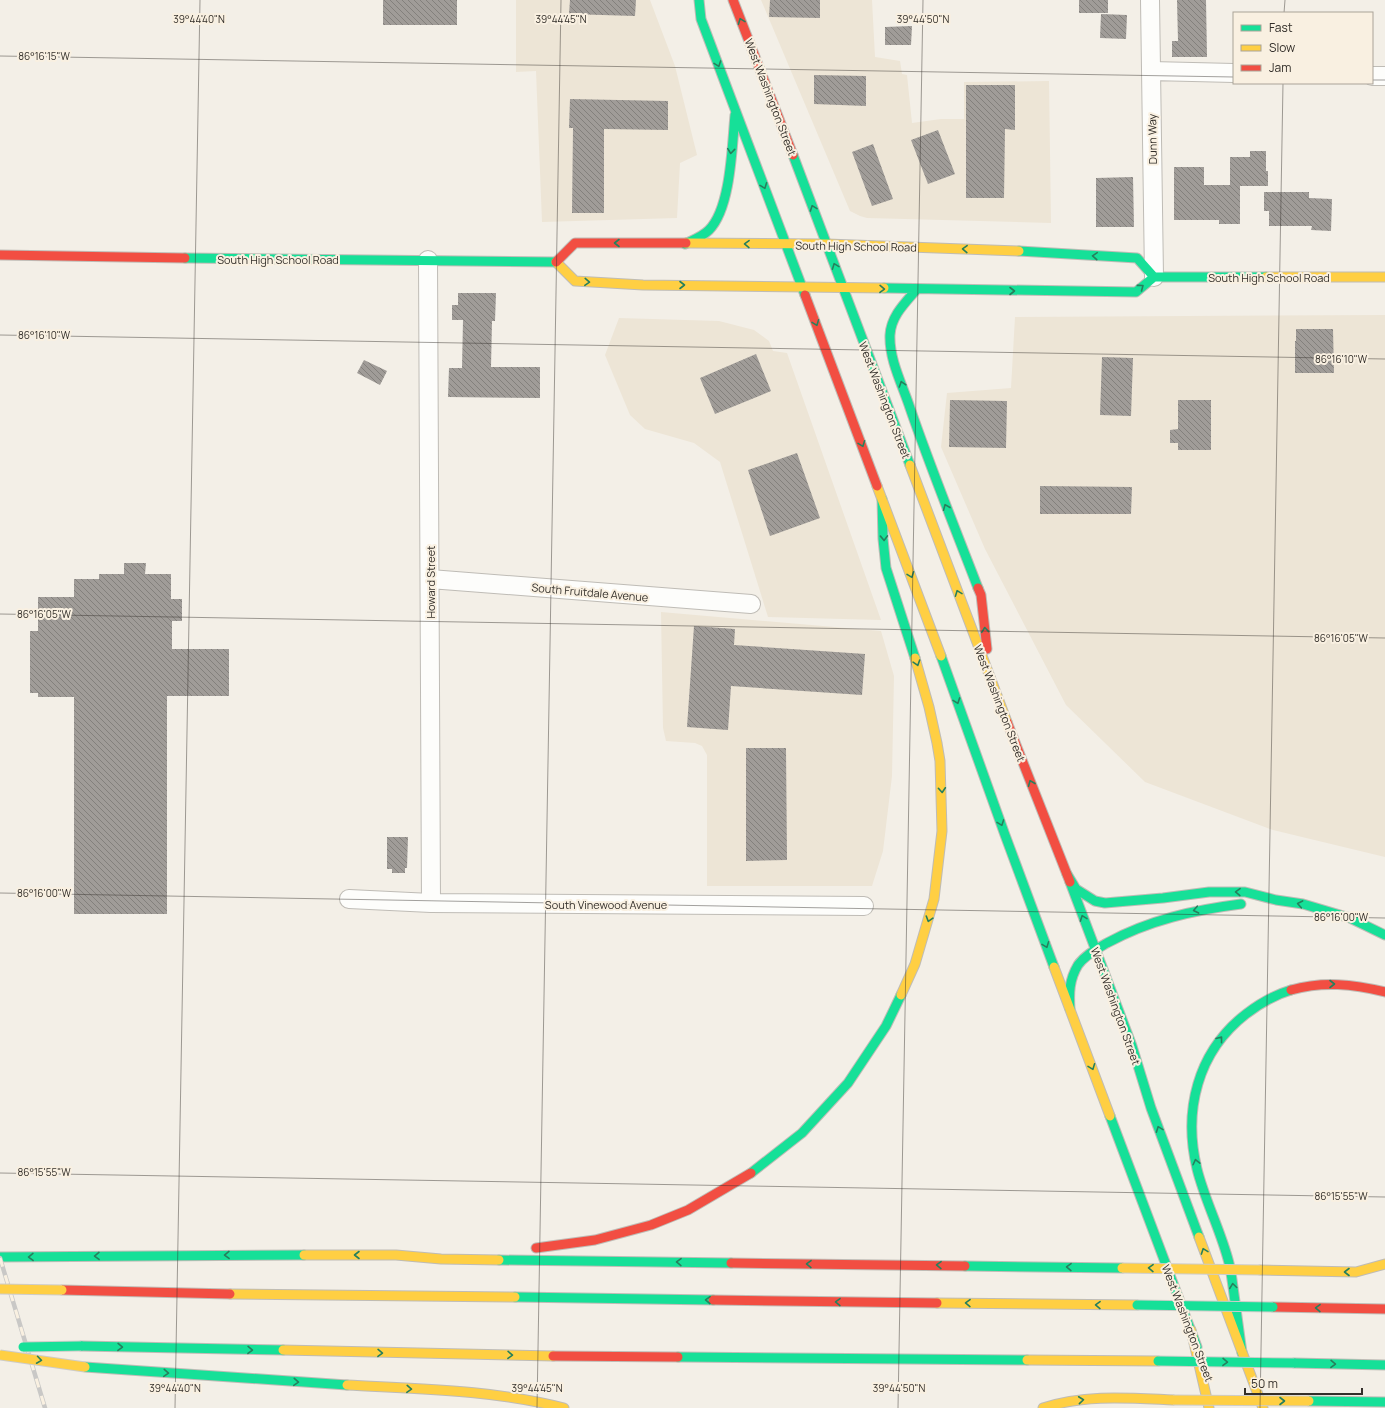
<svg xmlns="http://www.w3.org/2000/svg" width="1385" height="1408" font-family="Manrope,sans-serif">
  <defs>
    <pattern id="building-back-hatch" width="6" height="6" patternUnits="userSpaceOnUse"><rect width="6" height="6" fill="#a09c98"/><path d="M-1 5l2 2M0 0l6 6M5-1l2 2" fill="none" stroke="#83807c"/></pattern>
  </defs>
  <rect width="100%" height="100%" fill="#f3efe7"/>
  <path fill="#ede5d6" d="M516,0H650L675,66L697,155L680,163L677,218L542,222L536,71L516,72Z
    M761,0H872L875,57L900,61L902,74L907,75L912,123L941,119H964V82L1049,81L1051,223L867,218L860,216L850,211Z
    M1385,315V857L1273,830L1145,782L1066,705L985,549L941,447L947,393L1011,388L1015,317Z
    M619,318L719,321L754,330L769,341L773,351L787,353L881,620L768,617L720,462L694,443L645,429L630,415L605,355Z
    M661,612L881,631L894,676L892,776L883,851L872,886H707V755L702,746L695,743L666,741L663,728Z"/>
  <path fill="url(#building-back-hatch)" d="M383,0H457V25H383Z
    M570,0H636L635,16L569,14Z
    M770,0H820V18L769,17Z
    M1079,0H1108V13H1079Z
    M1177,0H1206L1207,57H1172V41H1178Z
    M1101,14L1127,15L1126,39L1100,38Z
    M912,26L911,45H885V27Z
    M814,75L866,76V106L814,104Z
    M966,85H1015V130L1005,129L1004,198H966Z
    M570,99L668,101V130L604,129V213H572L573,128H569Z
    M938,130L955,174L928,184L911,140Z
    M873,144L893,199L872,206L852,152Z
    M1250,151H1266V171H1268V186H1240V224H1219V220H1174V167H1204V185H1230V157H1250Z
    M1133,177L1134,227H1096V178Z
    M1264,192H1309V198L1332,199L1331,231L1311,230L1312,226H1269V211H1264Z
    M458,293H496L495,321H492L491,367H540V398L448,397L449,368H462L463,320H452V305H458Z
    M1296,329H1333L1334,373H1295V341H1296Z
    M756,354L771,391L715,414L700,378Z
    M1102,357L1133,358L1131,416L1100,415Z
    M364,360L387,371L380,385L357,373Z
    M950,400L1007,401L1006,448L949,447Z
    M1178,400H1211V450H1178V443H1170V430L1178,429Z
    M797,453L820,518L770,536L748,470Z
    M1040,486L1132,487L1131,514H1040Z
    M124,563H146L145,574H171V599H182V621H172V649H229V696H167V914H74V697H38V693H30V631H38V597H74V579H99V574H124Z
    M694,626L735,629L734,645L865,654L862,695L731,686L728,730L687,727Z
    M746,748H786L787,860L746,861Z
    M387,837H408L407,868H405V873H392V869H387Z"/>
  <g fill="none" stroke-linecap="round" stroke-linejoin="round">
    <defs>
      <path id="street" d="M1150,0L1154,277
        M1151,71L1234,73
        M1372,76H1385
        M428,260L431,903
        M430,579L751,604
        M349,899L431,903L864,906"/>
      <path id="fast" d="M699,0L701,19L805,295
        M793,155L910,465
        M685,244C693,240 702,237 709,230C731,208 732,146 735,115
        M1019,251L1137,258L1154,277
        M185,258L556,262
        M884,288L1136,292L1154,277H1266
        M917,289C905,303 891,316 890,335C889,360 903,386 910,408C931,469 955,528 978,588
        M882,499L883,539L886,568L915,658
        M941,656L1005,835L1054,967
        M1067,874L1076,889L1095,901L1105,903L1163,898L1209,892H1245L1276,900L1303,904L1350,918L1385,935
        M1070,882L1132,1046L1151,1108L1199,1237
        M1070,1009C1069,993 1069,980 1078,965C1085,955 1097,949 1107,943C1149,920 1194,910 1241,904
        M1110,1116L1197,1347
        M751,1173L802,1133L848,1083L886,1026L901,995
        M0,1257L304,1255
        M499,1260L731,1263
        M965,1266L1122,1268
        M515,1297L713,1300
        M81,1346L283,1350
        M1242,1353C1239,1331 1236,1309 1233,1287C1232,1279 1231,1271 1229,1263C1221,1231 1205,1201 1197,1169C1183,1111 1197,1052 1246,1014C1259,1004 1274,995 1291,990
        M678,1357L1027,1360
        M1294,1363L1385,1365
        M85,1367L347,1385
        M1309,1401L1385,1402"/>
      <path id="slow" d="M686,243L827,244L1019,251
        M556,262L575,281L643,285L884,288
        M1266,277H1385
        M910,465L1007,722
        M877,486L941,656
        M1054,967L1110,1116
        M901,995L915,964L934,899L942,831L940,761L937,743L929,707L915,658
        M1199,1237L1263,1408
        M304,1255H396L441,1259L499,1260
        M1260,1270L1356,1272L1385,1264
        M230,1294L515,1297
        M937,1303L1137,1305
        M1191,1330L1209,1408
        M283,1350L553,1356
        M1027,1360L1158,1361
        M347,1385C418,1389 495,1390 564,1408
        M1043,1408C1085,1394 1129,1398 1173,1400"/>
      <path id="jam" d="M733,0L793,155
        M0,255L185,258
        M556,262L575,243H686
        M805,295L877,486
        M978,588L981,595L987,649
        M1007,722L1070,882
        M1291,990C1323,981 1353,984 1385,992
        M536,1248L595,1240L651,1225L688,1210L751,1173
        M731,1263L965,1266
        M62,1290L230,1294
        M713,1300L937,1303
        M1273,1307L1385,1309
        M553,1356L678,1357"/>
    </defs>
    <use href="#street" stroke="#bfbcb6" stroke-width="20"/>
    <use href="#fast" stroke="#bfbcb6" stroke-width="11"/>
    <use href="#slow" stroke="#bfbcb6" stroke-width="11"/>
    <use href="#jam" stroke="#bfbcb6" stroke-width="11"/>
    <use href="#street" stroke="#fdfdfb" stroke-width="18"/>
    <use href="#fast" stroke="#16e098" stroke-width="9"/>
    <use href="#slow" stroke="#ffcf43" stroke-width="9"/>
    <use href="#jam" stroke="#f24e42" stroke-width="9"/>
    <defs>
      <path id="rail" d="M0,1258L45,1408"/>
    </defs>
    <use href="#rail" stroke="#c9c8c6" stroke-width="4.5"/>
    <use href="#rail" stroke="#f9f0e1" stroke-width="3" stroke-dasharray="9" stroke-linecap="butt"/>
    <defs>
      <path id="fast-bridge" d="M1137,1305L1273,1307
        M23,1347L81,1346
        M1158,1361L1294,1363"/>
      <path id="slow-bridge" d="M1122,1268L1260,1270
        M0,1289L62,1290
        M0,1355L85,1367
        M1173,1400L1309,1401"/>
    </defs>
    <use href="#fast-bridge" stroke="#ceccc8" stroke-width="11" stroke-linecap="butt"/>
    <use href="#slow-bridge" stroke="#ceccc8" stroke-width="11" stroke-linecap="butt"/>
    <use href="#fast-bridge" stroke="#16e098" stroke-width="9"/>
    <use href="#slow-bridge" stroke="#ffcf43" stroke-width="9"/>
  </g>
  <defs><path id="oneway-chevron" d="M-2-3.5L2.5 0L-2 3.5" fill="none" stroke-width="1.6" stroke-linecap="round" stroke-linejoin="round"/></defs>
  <g stroke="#267f5c">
    <use href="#oneway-chevron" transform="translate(741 21) rotate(-111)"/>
    <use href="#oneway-chevron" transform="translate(718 64) rotate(70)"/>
    <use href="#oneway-chevron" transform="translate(731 151) rotate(96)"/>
    <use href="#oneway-chevron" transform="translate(764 186) rotate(69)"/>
    <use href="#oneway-chevron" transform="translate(813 208) rotate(-110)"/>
    <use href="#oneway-chevron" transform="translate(617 243) rotate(-180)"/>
    <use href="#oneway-chevron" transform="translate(747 244) rotate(-179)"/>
    <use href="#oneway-chevron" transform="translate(965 249) rotate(-178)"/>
    <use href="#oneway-chevron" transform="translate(1095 256) rotate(-176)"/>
    <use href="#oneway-chevron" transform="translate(835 266) rotate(-111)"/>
    <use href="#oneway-chevron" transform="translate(587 282) rotate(3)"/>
    <use href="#oneway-chevron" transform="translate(682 285)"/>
    <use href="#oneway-chevron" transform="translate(1141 287) rotate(-37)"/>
    <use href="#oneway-chevron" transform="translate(882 289) rotate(1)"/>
    <use href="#oneway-chevron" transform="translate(1012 291)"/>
    <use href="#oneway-chevron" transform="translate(816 323) rotate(69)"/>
    <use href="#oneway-chevron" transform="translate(902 384) rotate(-108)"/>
    <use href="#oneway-chevron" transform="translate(862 444) rotate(69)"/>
    <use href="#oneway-chevron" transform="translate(946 507) rotate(-112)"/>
    <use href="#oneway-chevron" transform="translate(884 538) rotate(88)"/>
    <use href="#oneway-chevron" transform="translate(911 575) rotate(69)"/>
    <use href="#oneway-chevron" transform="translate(958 593) rotate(-111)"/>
    <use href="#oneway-chevron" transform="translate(985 630) rotate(-96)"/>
    <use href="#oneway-chevron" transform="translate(917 663) rotate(72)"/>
    <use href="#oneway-chevron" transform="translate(957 701) rotate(70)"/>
    <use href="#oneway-chevron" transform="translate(1031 783) rotate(-112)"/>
    <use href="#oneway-chevron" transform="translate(942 790) rotate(86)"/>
    <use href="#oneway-chevron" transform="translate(1001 823) rotate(70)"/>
    <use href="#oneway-chevron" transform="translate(1238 892) rotate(-179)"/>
    <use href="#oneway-chevron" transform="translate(1300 904) rotate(-169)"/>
    <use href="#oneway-chevron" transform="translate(1196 910) rotate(169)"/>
    <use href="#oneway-chevron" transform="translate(1083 918) rotate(-110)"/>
    <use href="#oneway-chevron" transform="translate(929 919) rotate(107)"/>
    <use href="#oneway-chevron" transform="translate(1046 945) rotate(69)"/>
    <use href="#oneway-chevron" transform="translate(1332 984)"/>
    <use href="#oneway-chevron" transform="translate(1220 1039) rotate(-52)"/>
    <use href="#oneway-chevron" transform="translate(1092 1067) rotate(69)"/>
    <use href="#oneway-chevron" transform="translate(1159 1129) rotate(-111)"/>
    <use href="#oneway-chevron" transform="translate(1196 1162) rotate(-103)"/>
    <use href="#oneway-chevron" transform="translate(1204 1251) rotate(-110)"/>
    <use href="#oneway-chevron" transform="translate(227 1255) rotate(179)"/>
    <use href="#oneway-chevron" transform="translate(357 1255) rotate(-180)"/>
    <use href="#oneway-chevron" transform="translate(97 1256) rotate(179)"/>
    <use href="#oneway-chevron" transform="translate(31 1257) rotate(179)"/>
    <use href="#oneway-chevron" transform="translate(679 1262) rotate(-179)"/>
    <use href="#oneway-chevron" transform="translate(809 1264) rotate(-179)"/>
    <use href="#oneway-chevron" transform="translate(939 1265) rotate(-179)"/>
    <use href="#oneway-chevron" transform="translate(1069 1267) rotate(-179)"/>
    <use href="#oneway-chevron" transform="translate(1151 1268) rotate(-179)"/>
    <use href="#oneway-chevron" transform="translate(1347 1272) rotate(180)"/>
    <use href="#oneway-chevron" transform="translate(1233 1286) rotate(-98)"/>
    <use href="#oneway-chevron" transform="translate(708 1300) rotate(-179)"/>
    <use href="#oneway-chevron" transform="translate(838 1302) rotate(-179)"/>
    <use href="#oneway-chevron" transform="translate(968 1303) rotate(-179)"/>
    <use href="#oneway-chevron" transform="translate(1098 1305) rotate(-179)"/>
    <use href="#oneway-chevron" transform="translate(1318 1308) rotate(-179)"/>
    <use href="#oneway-chevron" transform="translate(120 1347) rotate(1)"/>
    <use href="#oneway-chevron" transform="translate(250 1350) rotate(1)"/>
    <use href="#oneway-chevron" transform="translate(380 1353) rotate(1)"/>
    <use href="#oneway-chevron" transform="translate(510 1355) rotate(1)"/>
    <use href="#oneway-chevron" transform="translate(39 1360) rotate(8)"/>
    <use href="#oneway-chevron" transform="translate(1225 1362) rotate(1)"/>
    <use href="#oneway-chevron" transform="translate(1333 1364) rotate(1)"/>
    <use href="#oneway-chevron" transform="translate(166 1373) rotate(4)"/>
    <use href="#oneway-chevron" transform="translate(296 1382) rotate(4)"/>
    <use href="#oneway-chevron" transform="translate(409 1389) rotate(3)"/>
    <use href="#oneway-chevron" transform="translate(1081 1400) rotate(-6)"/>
    <use href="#oneway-chevron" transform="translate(1282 1401)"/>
  </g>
  <path fill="none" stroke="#332f2a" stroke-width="1" stroke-opacity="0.45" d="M1284,13L1285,0M0,56L1234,77M1372,80H1385M0,335L1385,359M0,614L1385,638M0,893L1385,918M0,1173L1385,1197M175,1408L200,0M537,1408L561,0M898,1408L923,0M1260,1408L1283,83"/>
  <g text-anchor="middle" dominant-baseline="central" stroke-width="4" stroke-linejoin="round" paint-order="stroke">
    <g font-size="11" fill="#332f2a" stroke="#f9f0e1">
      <text transform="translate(771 97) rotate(69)">West Washington Street</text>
      <text transform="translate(1152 139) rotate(-91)">Dunn Way</text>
      <text transform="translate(856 246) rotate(1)">South High School Road</text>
      <text x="278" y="259">South High School Road</text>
      <text x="1269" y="277">South High School Road</text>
      <text transform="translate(885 400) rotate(69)">West Washington Street</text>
      <text transform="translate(430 582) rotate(-90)">Howard Street</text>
      <text transform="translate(590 592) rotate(5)">South Fruitdale Avenue</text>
      <text transform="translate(1000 703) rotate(69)">West Washington Street</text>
      <text x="606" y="904">South Vinewood Avenue</text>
      <text transform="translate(1116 1006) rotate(70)">West Washington Street</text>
      <text transform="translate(1188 1323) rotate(69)">West Washington Street</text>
    </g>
  </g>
  <g font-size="10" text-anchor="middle" fill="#332f2a" stroke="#f9f0e1" stroke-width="4" stroke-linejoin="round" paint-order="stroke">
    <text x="199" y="23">39°44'40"N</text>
    <text x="561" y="23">39°44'45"N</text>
    <text x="923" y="23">39°44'50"N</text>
    <text x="44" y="60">86°16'15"W</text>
    <text x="44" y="339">86°16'10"W</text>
    <text x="1341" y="363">86°16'10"W</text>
    <text x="44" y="618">86°16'05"W</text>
    <text x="1341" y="642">86°16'05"W</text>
    <text x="44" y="897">86°16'00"W</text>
    <text x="1341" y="921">86°16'00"W</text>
    <text x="44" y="1176">86°15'55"W</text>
    <text x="1341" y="1200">86°15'55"W</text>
    <text x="175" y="1392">39°44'40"N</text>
    <text x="537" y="1392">39°44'45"N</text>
    <text x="899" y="1392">39°44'50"N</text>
  </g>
  <rect x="1233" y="12" width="140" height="72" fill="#f9f0e1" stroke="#aaa398"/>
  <rect x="1241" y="25" width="20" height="6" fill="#16e098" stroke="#aaa398"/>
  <text x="1269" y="32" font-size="12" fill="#332f2a">Fast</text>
  <rect x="1241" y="45" width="20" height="6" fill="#ffcf43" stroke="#aaa398"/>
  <text x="1269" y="52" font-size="12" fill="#332f2a">Slow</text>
  <rect x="1241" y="65" width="20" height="6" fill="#f24e42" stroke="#aaa398"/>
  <text x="1269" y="72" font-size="12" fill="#332f2a">Jam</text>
  <path d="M1245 1388v6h117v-6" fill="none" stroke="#332f2a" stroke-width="2"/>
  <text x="1251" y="1388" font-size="12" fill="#332f2a" stroke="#f9f0e1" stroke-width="3" paint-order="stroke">50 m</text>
</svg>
